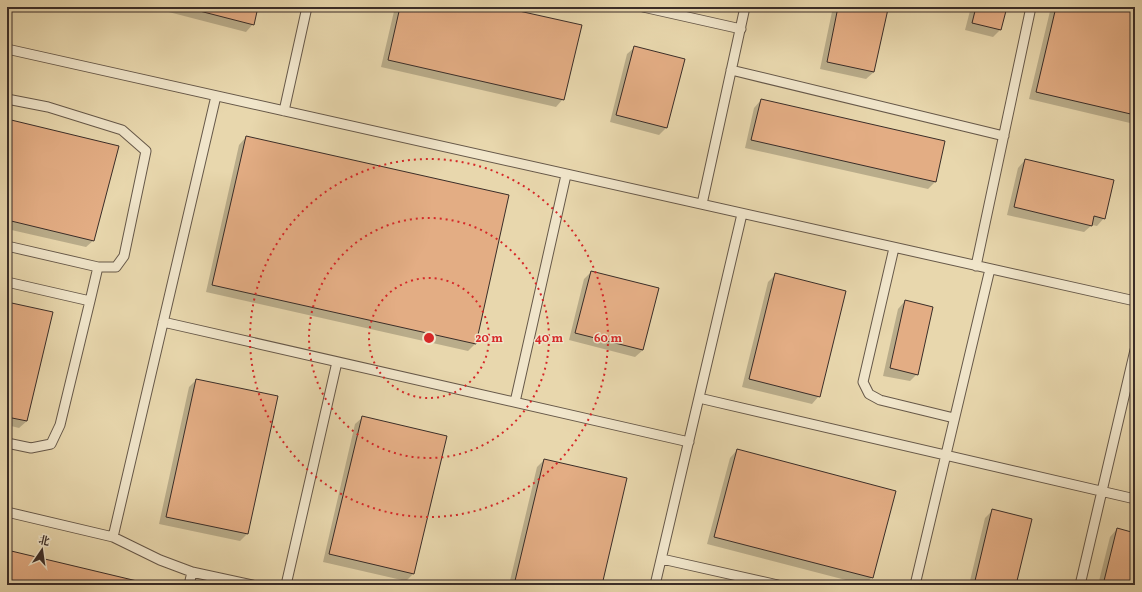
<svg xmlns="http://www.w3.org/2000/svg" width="1142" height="592" font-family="Vollkorn,'Noto Serif SC',serif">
  <rect width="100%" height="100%" fill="#e8d7ad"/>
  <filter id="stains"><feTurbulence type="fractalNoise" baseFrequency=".005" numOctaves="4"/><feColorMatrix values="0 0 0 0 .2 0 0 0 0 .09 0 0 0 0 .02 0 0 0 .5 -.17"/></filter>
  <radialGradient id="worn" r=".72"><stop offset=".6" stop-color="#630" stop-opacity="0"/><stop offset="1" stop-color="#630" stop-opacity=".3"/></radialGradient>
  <path fill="#0003" d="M157,7H257L253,24L246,32L157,9Z
    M395,7H497L563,99L556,107L381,67Z
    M833,7H874V72L866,79L820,69Z
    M971,7H1006L1000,30L993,37L965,30Z
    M1051,7H1135V118L1130,123L1029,99Z
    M635,47L666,128L659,135L610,122L627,54Z
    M761,100L935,182L928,189L745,148L754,108Z
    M7,120L94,240L86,247L7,229Z
    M246,137L475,344L468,351L206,292L239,145Z
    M1025,160L1104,218L1097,226L1092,225L1084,232L1007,215L1018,168Z
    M591,272L643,350L635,357L569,340L584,279Z
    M775,275L819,396L812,404L742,387L768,282Z
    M905,301L917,374L910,381L883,376L898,309Z
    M7,303L27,421L19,428L7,425Z
    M196,380L247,534L240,541L159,524L189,387Z
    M363,417L413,574L406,581L323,562L355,424Z
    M737,450L872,577L865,585L707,544L730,458Z
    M544,460L601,585H509L537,467Z
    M993,510L1015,585H969L985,518Z
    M1117,529L1135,534V585H1098L1110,537Z"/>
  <path fill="#e3ad84" stroke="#3a2d28" d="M184,7H258L254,25Z
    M400,7H501L582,25L564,100L388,60Z
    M838,7H879L888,9L874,72L827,62Z
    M976,7H1007L1001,30L972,23Z
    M1056,7H1135V115L1036,92Z
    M634,46L685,59L667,128L616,115Z
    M761,99L945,141L936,182L751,140Z
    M7,119L119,146L94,241L7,220Z
    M246,136L509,195L476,344L212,285Z
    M1025,159L1114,180L1105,219L1094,216L1092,226L1014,207Z
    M591,271L659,288L643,350L575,333Z
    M775,273L846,291L820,397L749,379Z
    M905,300L933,307L918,375L890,368Z
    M7,302L53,312L27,421L7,417Z
    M196,379L278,396L248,534L166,517Z
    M362,416L447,436L414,574L329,554Z
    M737,449L896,491L873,578L714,537Z
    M544,459L627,478L602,585H514Z
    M992,509L1032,519L1016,585H974Z
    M1117,528L1135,533V585H1103Z
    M7,550L137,581L136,585H7Z"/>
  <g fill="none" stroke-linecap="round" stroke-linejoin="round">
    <defs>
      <path id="lane" d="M643,7L741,29
        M7,49L1135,301
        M731,70L1004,136
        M7,99L48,107L122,130L146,151L124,256L116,267H98L7,246
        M284,111L307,7
        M702,204L745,7
        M894,248L863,382L869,394L880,400L954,418
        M976,266L1031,7
        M7,282L90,301L60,425L51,444L31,448L7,443
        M90,301L98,267
        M163,322L689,442
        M699,398L1135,499
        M515,402L566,175
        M7,512L113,537L216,96
        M113,537L160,560L192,572L252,585
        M662,559L778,585
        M189,585L192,572
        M286,585L337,362
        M655,585L742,214
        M915,585L990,269
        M1080,585L1135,350"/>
    </defs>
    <use href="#lane" stroke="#665849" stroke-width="11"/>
    <use href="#lane" stroke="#f0e5ca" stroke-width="9"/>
  </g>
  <g fill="none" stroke="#d62828" stroke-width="2" stroke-dasharray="2 4">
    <circle cx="429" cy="338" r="60"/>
    <circle cx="429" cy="338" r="120"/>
    <circle cx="429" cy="338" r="179"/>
  </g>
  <circle cx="429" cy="338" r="6" fill="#d62828" stroke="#f0e5ca" stroke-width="2"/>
  <g font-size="12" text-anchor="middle" font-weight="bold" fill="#d62828" stroke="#f0e5ca" stroke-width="3" stroke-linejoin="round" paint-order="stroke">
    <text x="489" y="342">20 m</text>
    <text x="549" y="342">40 m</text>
    <text x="608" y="342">60 m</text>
  </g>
  <rect width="1142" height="592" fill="none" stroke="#e8d7ad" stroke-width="24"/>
  <rect x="8" y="8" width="1126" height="576" fill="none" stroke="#3a2d28" stroke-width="2"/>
  <rect x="12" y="12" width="1118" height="568" fill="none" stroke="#3a2d28"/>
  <g transform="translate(42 550) rotate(13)" stroke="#f0e5ca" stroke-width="3" paint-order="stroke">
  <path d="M0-3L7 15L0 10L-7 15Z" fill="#3a2d28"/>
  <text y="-6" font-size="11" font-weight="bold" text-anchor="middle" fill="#3a2d28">北</text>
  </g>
  <rect width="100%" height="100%" filter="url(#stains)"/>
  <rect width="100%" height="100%" fill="url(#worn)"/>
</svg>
